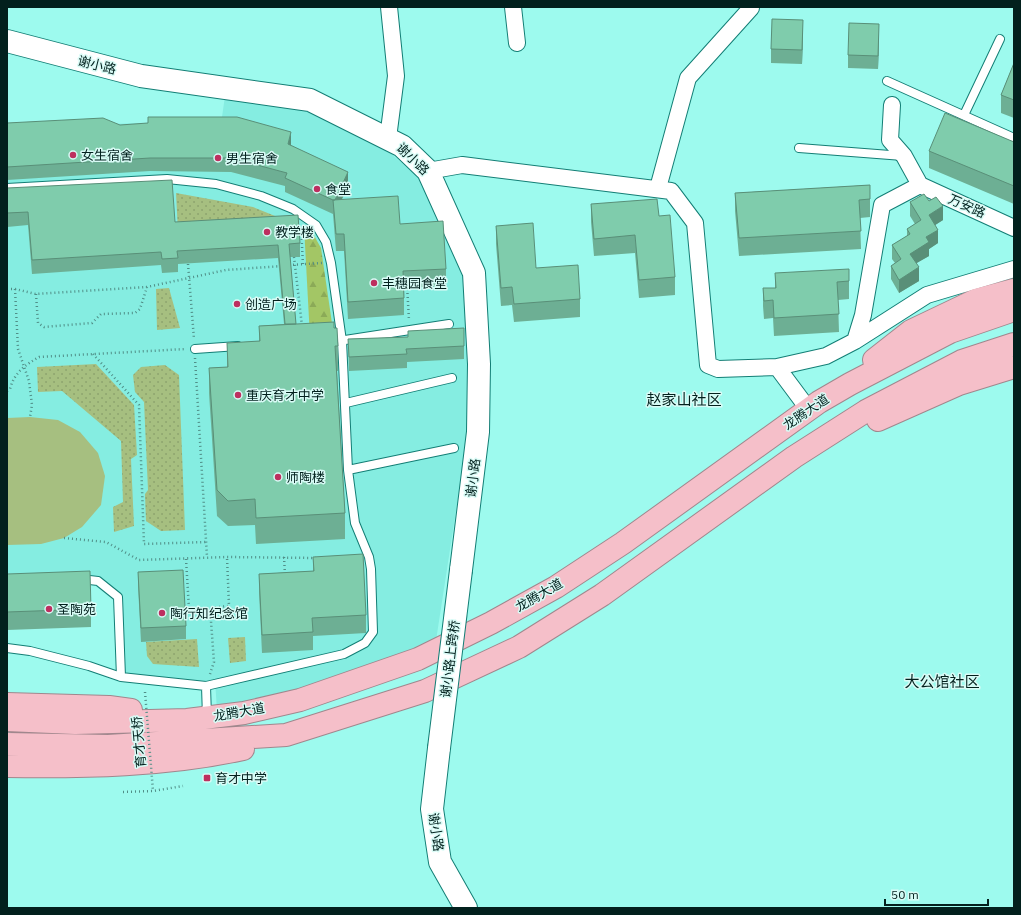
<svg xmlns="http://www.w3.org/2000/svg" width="1021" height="915" font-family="'IBM Plex Sans','Noto Sans SC',sans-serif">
  <defs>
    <pattern id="grass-dots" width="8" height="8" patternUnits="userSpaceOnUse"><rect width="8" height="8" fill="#a6bf80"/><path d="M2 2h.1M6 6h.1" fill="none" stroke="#8da46e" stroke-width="1.8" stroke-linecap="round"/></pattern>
    <pattern id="forest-firs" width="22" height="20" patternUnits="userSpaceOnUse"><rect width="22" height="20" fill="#a3c665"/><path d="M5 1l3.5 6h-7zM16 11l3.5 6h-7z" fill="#8baa57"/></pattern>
  </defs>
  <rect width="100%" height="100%" fill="#9dfaee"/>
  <path fill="#85ede1" d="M225,96L303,108L387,150L420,179L465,275L468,358V433L435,647L366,673L217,711L215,679L207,681L139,676L124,672L121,596L98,580L7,579V128L139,123L221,124Z"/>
  <path fill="url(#grass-dots)" d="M176,193L253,207L285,220L178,232Z
    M169,288L180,328L157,330L156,289Z
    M96,364L134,405L137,455L131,459L134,526L114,532L113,507L123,502L121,441L62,391L38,392L37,367Z
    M165,365L179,375L185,530L161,531L146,521L145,494L148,490L144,402L135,392L133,375L141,367Z
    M245,637L246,661L230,663L228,638Z
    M197,639L199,667L153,664L147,656L146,642Z"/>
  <path fill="url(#forest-firs)" d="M304,226L312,232L321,248L334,337L310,338Z"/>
  <path fill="#a6bf80" d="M30,417L58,420L80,432L98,453L105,476L101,505L82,527L64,538L41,544L7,545V418Z"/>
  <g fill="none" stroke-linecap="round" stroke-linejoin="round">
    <defs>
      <path id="lane" d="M887,81L1014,138
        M964,115L1000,39
        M799,148L903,156
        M7,188L167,179L216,184L261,196L293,209L316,225L326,242L331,263L342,341L348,470L355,523L369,557L371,569L373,632L365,643L344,654L206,686
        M345,340L449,324
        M195,349L238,346
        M346,403L452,378
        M348,470L454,448
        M81,579L98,581L118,597L121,677
        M7,648L30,651L89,666L121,677L206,686L207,717"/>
      <path id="street" d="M513,7L517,43
        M388,138L396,76L389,7
        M428,171L462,165L671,191L695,223L708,365L718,369L777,367L826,356L855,341L927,295L1014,269
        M920,185L1014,228
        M658,188L688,78L751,8
        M855,341L863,315L882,205L920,185L904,156L890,140L892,105
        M777,367L809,410"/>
      <path id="secondary" d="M7,41L141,76L310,100L402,146L428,171L474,273L479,364L478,432L461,570
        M439,748L432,809L440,862L466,908"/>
      <path id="highway" d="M874,360L911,331L976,300L1014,290
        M878,420L959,384L1014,367
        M7,704L109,707L131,710
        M7,720L75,723L187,720L244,713L300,700L418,659L491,623L556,587L623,543L819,402L850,384L950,332L1014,310
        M7,744L108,746L286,735L425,691L519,647L602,595L794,457L866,411L962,361L1014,344
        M7,766C86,767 165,766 243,749"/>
    </defs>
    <use href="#lane" stroke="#137e75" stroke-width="10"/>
    <use href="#street" stroke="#137e75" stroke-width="18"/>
    <use href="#secondary" stroke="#137e75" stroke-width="24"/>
    <use href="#highway" stroke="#a0878d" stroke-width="24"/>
    <path stroke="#508e87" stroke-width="2.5" stroke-dasharray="1 3" stroke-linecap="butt" d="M301,227L303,265
      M294,257L302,326
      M188,264L194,339
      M289,265L322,263
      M407,285L409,320
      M7,289H15L36,294L147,287L226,270L282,266
      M15,289L18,349L29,381L32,405L30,417
      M36,294L38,323L44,327L92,323L101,314L135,313L140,309L147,287
      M93,354L139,405L144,544L206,542
      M195,358L207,557
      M7,391L10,389C14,373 25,365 39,357L186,349
      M64,538L106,542L139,560L227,557L316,558
      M284,557L285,575
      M186,559L189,609L210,608
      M210,674L214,662L210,608L229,606L227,557
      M123,792L153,791L183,786"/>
    <use href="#lane" stroke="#fff" stroke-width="8"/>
    <use href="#street" stroke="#fff" stroke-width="16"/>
    <use href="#secondary" stroke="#fff" stroke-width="22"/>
    <use href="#highway" stroke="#f5bfc9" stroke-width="22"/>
    <defs>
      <path id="secondary-bridge" d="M439,748L461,570"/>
    </defs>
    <use href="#secondary-bridge" stroke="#137e75" stroke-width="24" stroke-linecap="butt"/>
    <path stroke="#508e87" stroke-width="2.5" stroke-dasharray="1 3" stroke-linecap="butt" d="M145,692L153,791"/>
    <use href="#secondary-bridge" stroke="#fff" stroke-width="22"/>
  </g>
  <path fill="#6daf94" d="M803,33L802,64L771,63V49Z
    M879,38L878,69L848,68V55Z
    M1014,63V118L1001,113V95Z
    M7,123L120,125L291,146L348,186L342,199L400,224L446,269V286L404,288V315L348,319L344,251H336L333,214L285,192V186L231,172L150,171L7,180Z
    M1014,142V204L929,168V151Z
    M870,185V217L860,218L861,249L739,256L735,211V193Z
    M7,188L175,222L300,243V257H290L296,324L334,328L338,346V371H337L345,513V539L256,544L255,525L228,526L217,516L209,393V368L227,367V343L259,341V326L284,324L278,258L178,264V272L162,273L161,265L32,274L28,225L7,227Z
    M929,201L943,220L935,225L938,243L929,249V256L916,263L919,281L899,293L891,279V266L895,263L892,259V245L907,236V229L915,224L910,216V202Z
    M591,204L659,216L675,277V295L639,298L635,253L594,256L591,222Z
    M496,226L536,268L580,299V317L514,322L512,305L501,306L496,244Z
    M775,273L849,281V299L838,300L839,332L774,336L773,318L764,319L763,306V288H775Z
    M408,331L464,346V359L407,362V368L349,371L348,339L408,337Z
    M313,557L366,615V633L313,636V650L262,653L259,592V574L313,571Z
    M138,572L186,626V639L141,642L138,586Z
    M7,574L91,609V627L7,630Z"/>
  <path fill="#598f78" d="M803,20V33L802,64V50Z
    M879,24V38L878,69V56Z
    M291,132V145L288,158V144Z
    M348,172V186L335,214V201Z
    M943,206V220L929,229V215Z
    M938,230V243L929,249V256L910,267V254L926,237Z
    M919,267V281L899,293V280Z"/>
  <path fill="#7fccac" stroke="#598f78" d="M772,19L803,20L802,50L771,49Z
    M849,23L879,24L878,56L848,55Z
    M1014,63V100L1001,95Z
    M945,113L1014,142V186L929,151Z
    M148,117H237L291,132L288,144L348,172L335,200H333L285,178L287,173L231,158H150L7,167V123L103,118L120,125L148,123Z
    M172,180L175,222L298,215L300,243L289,244L296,324H285L278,245L177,251L178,258L162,259L161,252L32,260L28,212L7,213V188Z
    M870,185V199L859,200L861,231L739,238L735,193Z
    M924,194L929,201L936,197L943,206L929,215L938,230L926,237L929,242L910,254L919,267L899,280L891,266L901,259L892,245L910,234L907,229L921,220L910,202Z
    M398,196L400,224L443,221L446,269L403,271L404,298L348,302L344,234H336L333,200Z
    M657,199L659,216L670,215L675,277L639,280L635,235L594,239L591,204Z
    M533,223L536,268L578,265L580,299L514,304L512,287L501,288L496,226Z
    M849,269V281L837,282L839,314L774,318L773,300L764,301L763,288H776L775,273Z
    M334,322V328H337L338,346H335L345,513L256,518L255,499L228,501L217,490L209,368L228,367L227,343L260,341L259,326Z
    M464,328V346L406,349L407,354L349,357L348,339L408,337V331Z
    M363,554L366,615L312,618L313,632L262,635L259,574L314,571L313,557Z
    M183,570L186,626L141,628L138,572Z
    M90,571L91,609L7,612V574Z"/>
  <g fill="#bd2f5f" stroke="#d9fbf6" stroke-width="1.5">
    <circle cx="73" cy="155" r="4"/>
    <circle cx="218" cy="158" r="4"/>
    <circle cx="317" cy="189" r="4"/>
    <circle cx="267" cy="232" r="4"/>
    <circle cx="374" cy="283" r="4"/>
    <circle cx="237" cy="304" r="4"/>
    <circle cx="238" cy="395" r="4"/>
    <circle cx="278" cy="477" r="4"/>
    <circle cx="49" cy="609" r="4"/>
    <circle cx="162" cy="613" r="4"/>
    <rect x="203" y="774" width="8" height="8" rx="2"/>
  </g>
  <g text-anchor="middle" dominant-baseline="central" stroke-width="3" stroke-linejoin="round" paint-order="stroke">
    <g font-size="13" fill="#02201d" stroke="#d9fbf6">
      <text transform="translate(97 65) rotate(14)">谢小路</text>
      <text transform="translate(413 159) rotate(44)">谢小路</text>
      <text transform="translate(967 206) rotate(24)">万安路</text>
      <text transform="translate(806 412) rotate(-34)">龙腾大道</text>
      <text transform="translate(473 478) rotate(-83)">谢小路</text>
      <text transform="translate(539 595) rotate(-30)">龙腾大道</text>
      <text transform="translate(450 659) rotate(-83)">谢小路上跨桥</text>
      <text transform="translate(239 712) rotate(-10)">龙腾大道</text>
      <text transform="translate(139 742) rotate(-95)">育才天桥</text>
      <text transform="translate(436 832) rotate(82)">谢小路</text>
    </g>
    <g font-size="13" fill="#02201d" stroke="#d9fbf6" text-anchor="start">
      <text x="81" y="155">女生宿舍</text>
      <text x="226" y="158">男生宿舍</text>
      <text x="325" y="189">食堂</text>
      <text x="275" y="232">教学楼</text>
      <text x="382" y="283">丰穗园食堂</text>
      <text x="245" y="304">创造广场</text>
      <text x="246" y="395">重庆育才中学</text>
      <text x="286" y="477">师陶楼</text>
      <text x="57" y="609">圣陶苑</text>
      <text x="170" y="613">陶行知纪念馆</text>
      <text x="215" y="778">育才中学</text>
    </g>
    <g font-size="15" fill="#02201d" stroke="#d9fbf6">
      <text x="684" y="399">赵家山社区</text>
      <text x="942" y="681">大公馆社区</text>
    </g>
  </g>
  <rect width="1021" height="915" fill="none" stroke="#02201d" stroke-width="16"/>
  <path d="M885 899v6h103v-6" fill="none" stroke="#02201d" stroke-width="2"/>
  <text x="891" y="899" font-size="12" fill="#02201d" stroke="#d9fbf6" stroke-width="3" paint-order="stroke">50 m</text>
</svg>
